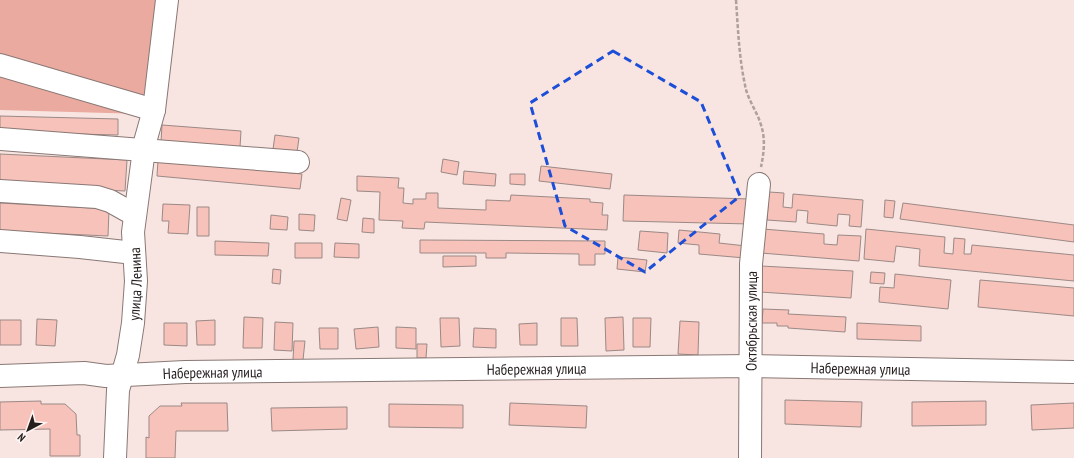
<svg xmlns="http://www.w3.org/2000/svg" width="1074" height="458" font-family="'PT Sans Narrow',sans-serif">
  <rect width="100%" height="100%" fill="#f8e5e1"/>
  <path fill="#eaaa9f" d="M0,0H157L144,95L145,104L0,61Z
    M0,70L144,114L0,110Z"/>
  <path fill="#f7c2b9" stroke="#9b8986" d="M0,116L118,119V135L0,132Z
    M162,125L241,131L240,147L161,142Z
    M275,135L299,138L297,152L273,149Z
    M0,154L127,160L125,191L0,185Z
    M443,159L459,162L457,175L441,172Z
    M158,160L302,174L300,189L157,176Z
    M541,166L612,174L610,189L539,181Z
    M464,171L496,174L495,186L463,184Z
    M510,174H525V185L510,184Z
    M357,176L399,178L398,188H404L403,203L413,204V199H426V193H438V208L486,210V200L510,201L511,195L590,199V202L603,203L602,215H608L607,230L425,222L424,229L402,228L403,221L379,220L380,192L357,191Z
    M769,192L784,193L783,207L792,208L793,194L863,200L861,227L849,226L850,215L838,214L837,226L807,223L808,211L797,210L796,222L767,220Z
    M624,195L750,199V224L623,221Z
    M341,198L351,200L347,221L337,219Z
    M885,200L895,201L893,218L884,217Z
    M0,203L109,209L108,236L0,231Z
    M903,203L1074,225V242L900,219Z
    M163,204L190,205L188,234L168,233L169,221H162Z
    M197,207H209V236H197Z
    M299,214L315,215L314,231L299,230Z
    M271,215L288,217L287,230L270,229Z
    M363,218L374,219V233L362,232Z
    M763,229L824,234V244L837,245L838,235L861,236L859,261L761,253Z
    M866,229L945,237L944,253L953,254L954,238L965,239L964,254H971L972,245L1074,255V281L919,266L920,249L896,246L894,262L864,259Z
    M679,230L720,234L719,243L746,246L745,258L699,254V245L678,243Z
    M640,231L668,233L667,253L638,250Z
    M420,240L605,241V254H595V265H579V254L506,253V258H486V253H420Z
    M215,241L269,243L268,256L215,255Z
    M295,243H322V258H295Z
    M335,243L359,244V258L334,257Z
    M443,256H476V266L443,267Z
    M618,257L647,260L645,272L617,269Z
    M761,266L853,271L851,298L760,292Z
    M273,269L281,270L280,284L272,283Z
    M871,272L885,273L884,284L870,283Z
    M895,274L951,280L948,309L879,302L880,287L894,288Z
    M980,280L1074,288V316L978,307Z
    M763,309L789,310L788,314L846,317L845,332L788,328V326H777V323H762Z
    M244,317L263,318L262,348H243Z
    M623,317L624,350L606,351L605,318Z
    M440,318H459L460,346L441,347Z
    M561,318H577L578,346H561Z
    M633,318H651L650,347H633Z
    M37,319L57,320L55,346L36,345Z
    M0,320H21V345H0Z
    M215,320V345H197L196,321Z
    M680,321L699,322L698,355L678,354Z
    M275,322L293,323L292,351L274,350Z
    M164,323H187V346L164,345Z
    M537,323V345H520L519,324Z
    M857,323L921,326V341L857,339Z
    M378,327L379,347L356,349L354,329Z
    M396,327L416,328V349L396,348Z
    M319,328H338V349H320Z
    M474,328L496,329V348L473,347Z
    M294,341H305L303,360H293Z
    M417,344H427L426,358H417Z
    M785,400L862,402L861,427L785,424Z
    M41,401V404H65L76,414L77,435H80V456H50V429L0,430V402Z
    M986,401V425L912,426V402Z
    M181,403H227L228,431H176L175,458H146V437L149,438V416L160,406H182Z
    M510,403L587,406L586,428L509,425Z
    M1074,403V428L1032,430L1031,405Z
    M389,404L463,405V428L389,427Z
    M347,407V429L272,431L271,408Z"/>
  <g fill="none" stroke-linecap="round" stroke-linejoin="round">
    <defs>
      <g id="minor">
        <path d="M0,65L154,110"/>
        <path d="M0,139L298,162"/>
        <path d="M0,191L97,197L110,201L135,215"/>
        <path d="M0,241L80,247L134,253"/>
        <path id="s1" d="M0,376L84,373L106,376L185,372L751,366L1074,372"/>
        <path id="s2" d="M115,458L118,390L128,355L133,323L136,281L133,232L145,142L154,110L167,0"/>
        <path id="s3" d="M750,458L751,264L759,184"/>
      </g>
    </defs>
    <use href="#minor" stroke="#897875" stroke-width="24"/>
    <path stroke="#aea09d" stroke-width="2.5" stroke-dasharray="4 2" stroke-linecap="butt" d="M736,0C738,29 739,57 745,85C747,98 756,110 760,122C766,138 764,152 761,167"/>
    <use href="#minor" stroke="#fff" stroke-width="22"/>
  </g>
  <path fill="none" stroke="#1d4ed8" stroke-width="3" stroke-dasharray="8 5" stroke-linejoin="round" d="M613,51L701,102L740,196L645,272L565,226L530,103Z"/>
  <g text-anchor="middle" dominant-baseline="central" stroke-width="3.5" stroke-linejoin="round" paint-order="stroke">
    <g font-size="15" fill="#241d1c" stroke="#fdf5f3">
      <text stroke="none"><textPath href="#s2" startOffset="176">улица Ленина</textPath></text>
      <text stroke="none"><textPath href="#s3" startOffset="137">Октябрьская улица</textPath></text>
      <text stroke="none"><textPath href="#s1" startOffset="537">Набережная улица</textPath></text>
      <text stroke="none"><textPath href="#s1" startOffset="861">Набережная улица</textPath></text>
      <text stroke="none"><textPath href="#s1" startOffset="213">Набережная улица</textPath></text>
    </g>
  </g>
  <g transform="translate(28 430) rotate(221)" stroke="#fdf5f3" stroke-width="3" paint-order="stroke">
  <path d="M0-3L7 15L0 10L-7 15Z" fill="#241d1c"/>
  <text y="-6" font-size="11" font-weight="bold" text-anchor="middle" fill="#241d1c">N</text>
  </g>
</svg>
